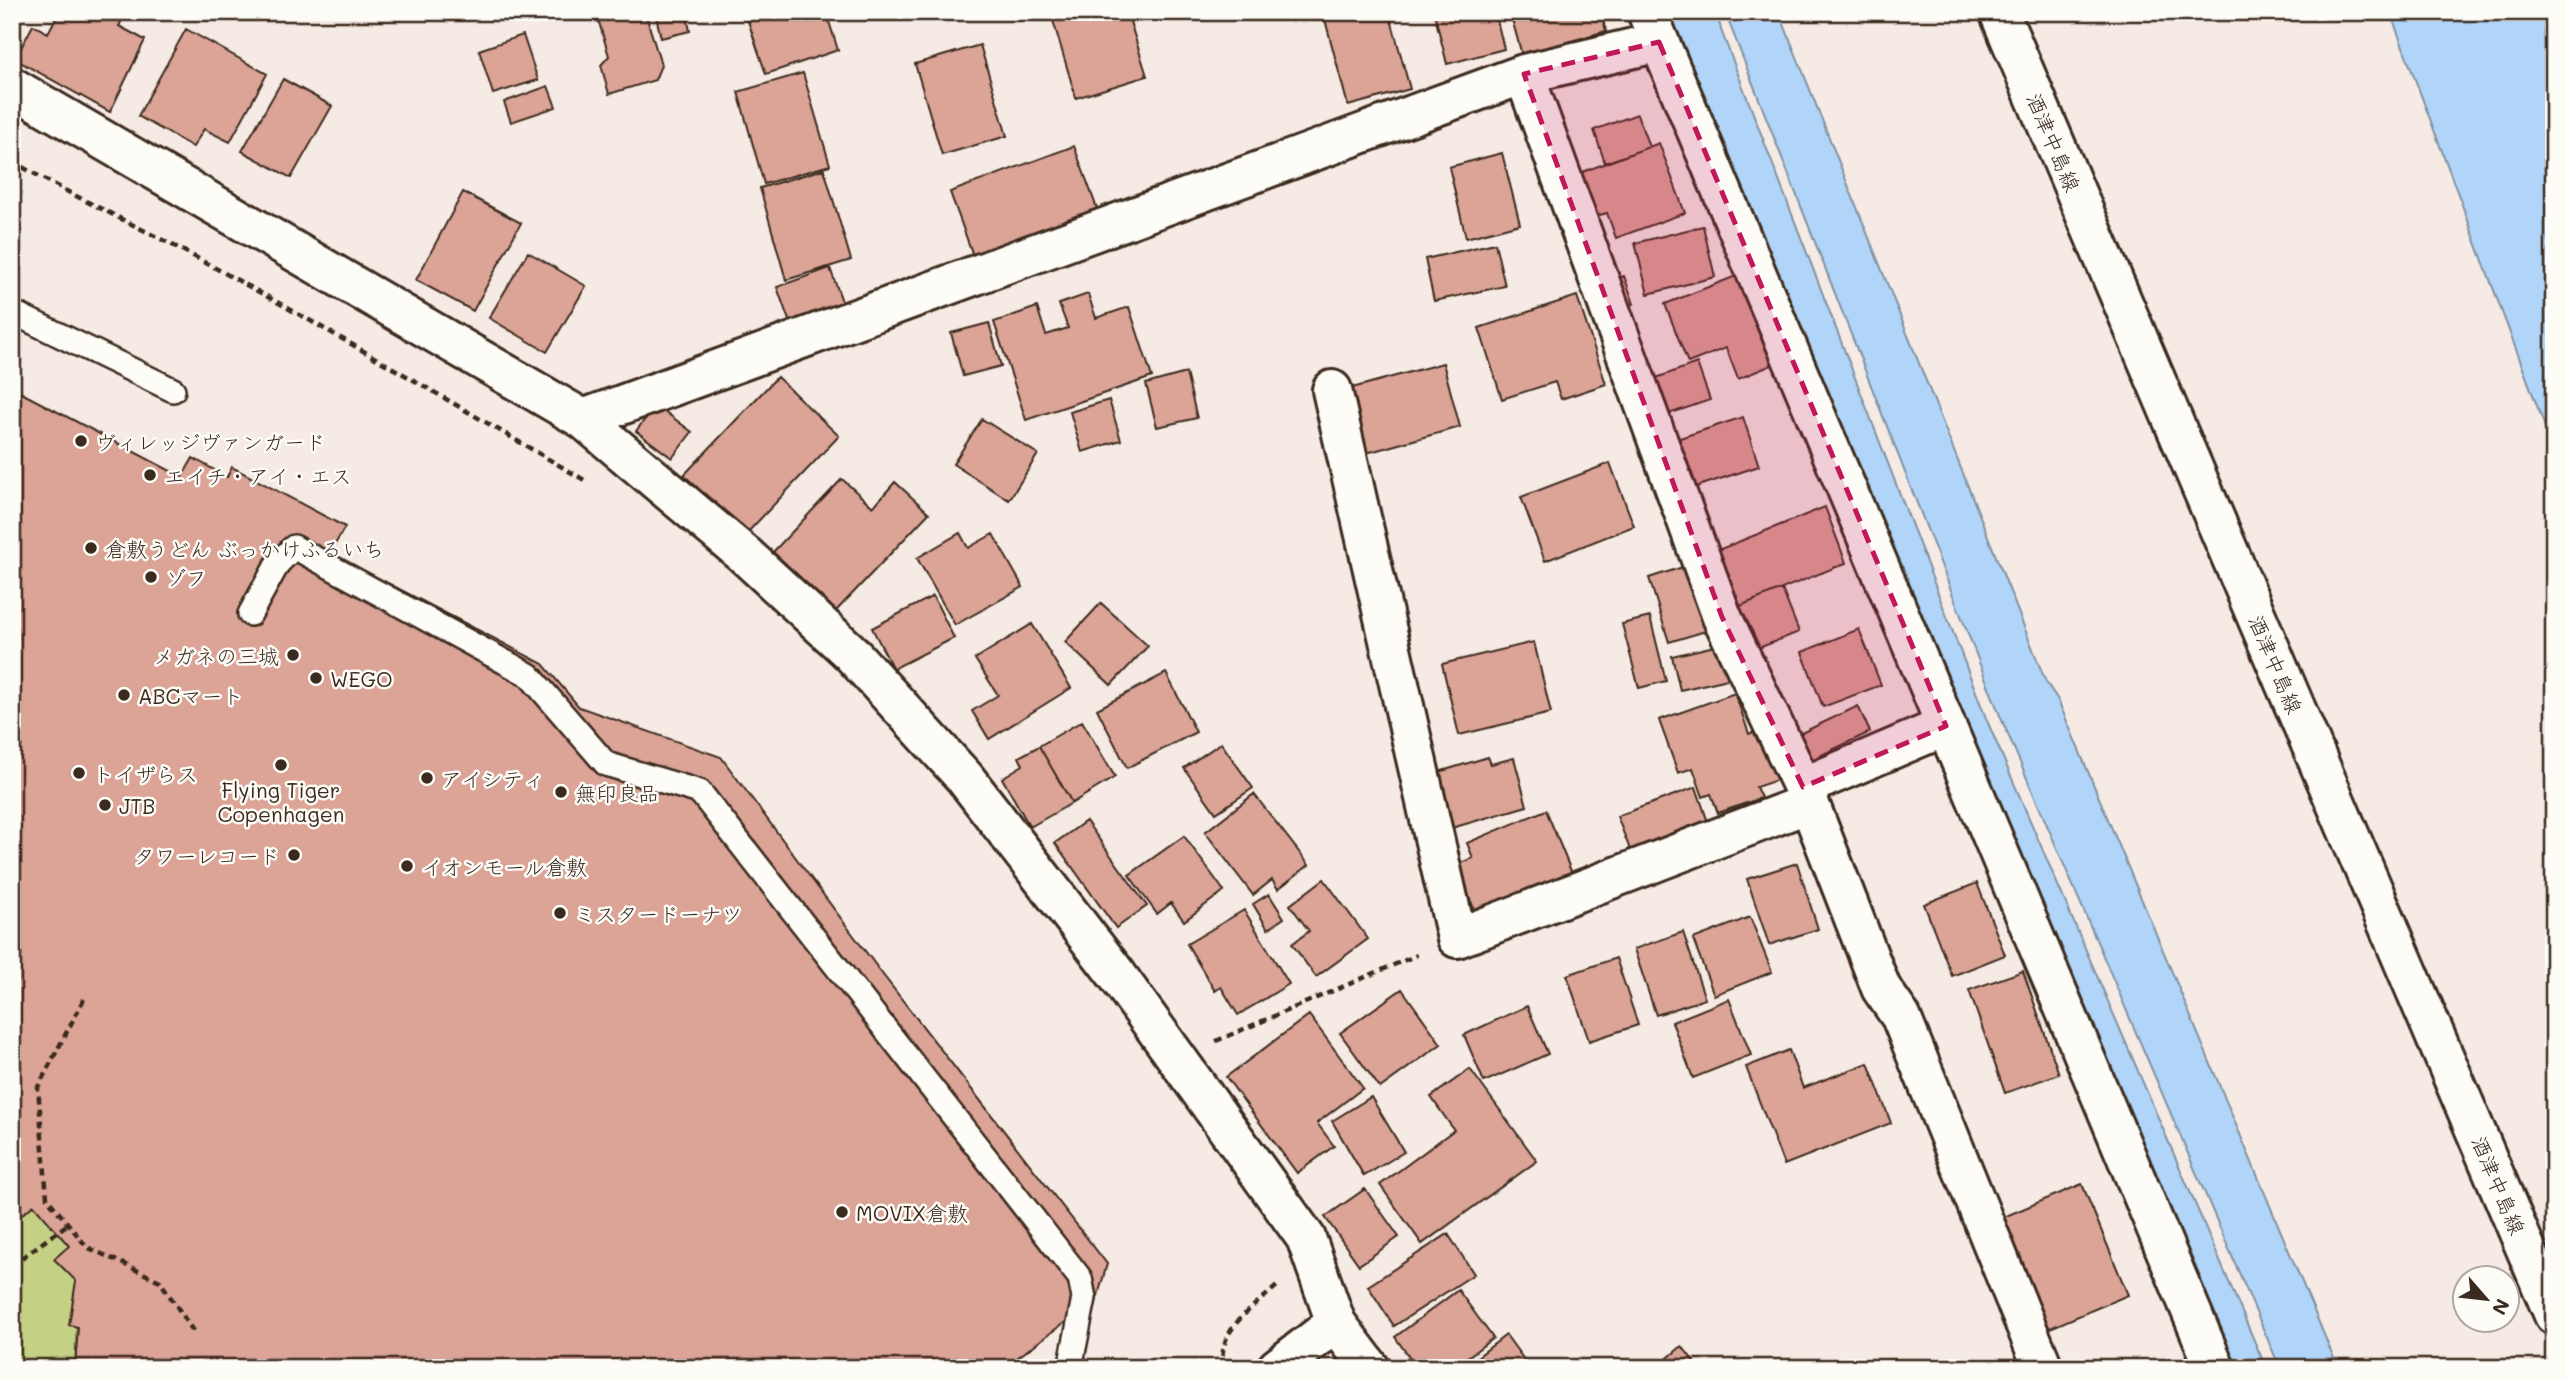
<svg xmlns="http://www.w3.org/2000/svg" width="2566" height="1380" font-family="Mali,'Klee One',sans-serif">
  <rect width="100%" height="100%" fill="#f6eae4"/>
  <filter id="ink" filterUnits="userSpaceOnUse"><feTurbulence type="fractalNoise" baseFrequency=".0143" numOctaves="2"/><feDisplacementMap in="SourceGraphic" scale="14" xChannelSelector="R" yChannelSelector="G"/><feConvolveMatrix kernelMatrix="1 2 1 2 8 2 1 2 1" color-interpolation-filters="sRGB"/></filter>
  <g filter="url(#ink)">
    <path fill="#c4d185" stroke="#807e52" stroke-width="2" d="M12,999L87,1047L75,1368H12Z"/>
    <path fill="#b0d5f9" stroke="#8191a1" stroke-width="2" d="M1664,12H1717L1721,30L1988,723L2266,1368H2215Z
      M1725,12H1779L2046,682L2058,700L2338,1368H2280L2001,718Z
      M2390,12H2554V451Z"/>
    <path fill="#dca397" stroke="#3b2a1e" stroke-width="2" d="M59,12H126L119,26L145,40L110,112L15,59L33,25L48,33Z
      M596,12H645L661,65L655,80L609,94L601,65L609,56Z
      M655,12H686L690,31L661,38Z
      M754,12H826L838,50L766,74L746,15Z
      M1068,12H1127L1147,76L1076,98L1052,17Z
      M1323,12H1389L1410,89L1348,106Z
      M1434,12H1495L1504,49L1447,64Z
      M1510,12H1601L1606,31L1522,55Z
      M186,29L267,74L230,142L204,129L193,147L138,116Z
      M523,35L538,80L493,94L479,50Z
      M980,45L1007,136L942,155L915,64Z
      M803,73L830,165L764,184L738,92Z
      M283,79L332,106L291,178L242,151Z
      M548,86L556,107L511,122L504,102Z
      M1637,114L1649,147L1605,163L1594,130Z
      M1659,143L1685,213L1616,238L1607,213L1593,217L1577,174Z
      M1074,146L1099,214L975,261L950,192Z
      M1502,153L1520,224L1466,238L1449,167Z
      M824,169L851,260L786,280L760,188Z
      M463,192L521,223L473,311L416,280Z
      M1703,226L1715,277L1648,294L1635,243Z
      M1495,243L1505,286L1434,301L1425,259Z
      M528,252L586,286L547,352L489,318Z
      M830,268L844,307L791,326L777,287Z
      M1624,276L1634,304L1614,311L1605,282Z
      M1736,276L1772,365L1738,379L1726,348L1688,363L1665,304Z
      M1088,294L1096,318L1129,307L1152,377L1026,420L994,322L1037,307L1046,335L1068,328L1059,304Z
      M1577,296L1606,384L1561,399L1555,382L1502,399L1479,328Z
      M989,323L1001,366L963,376L951,333Z
      M1443,363L1460,427L1363,454L1345,390Z
      M1697,363L1710,400L1657,418L1645,382Z
      M1186,373L1197,418L1157,427L1146,384Z
      M777,377L839,436L746,534L684,475Z
      M12,388L182,477L193,458L227,477L232,467L345,527L330,553L543,664L579,707L721,757L883,975L1107,1264L1083,1348L1072,1317L1017,1358L1024,1368H75L78,1327L69,1325L76,1281L54,1259L69,1246L34,1205L12,1222Z
      M1109,400L1121,440L1082,452L1070,412Z
      M656,405L692,432L672,458L636,431Z
      M1743,417L1759,466L1693,488L1677,439Z
      M982,419L1038,454L1009,500L953,464Z
      M1610,463L1634,526L1545,561L1521,497Z
      M842,479L873,507L895,482L929,513L836,611L773,552Z
      M1825,507L1846,563L1730,610L1708,554Z
      M960,533L968,548L993,534L1023,587L955,625L917,558Z
      M1689,565L1709,630L1669,642L1649,578Z
      M1782,589L1799,632L1746,653L1730,610Z
      M933,596L954,638L893,669L872,628Z
      M1101,603L1148,646L1111,685L1065,642Z
      M1650,617L1666,681L1639,688L1622,624Z
      M1032,624L1071,688L989,739L972,711L998,695L975,659Z
      M1859,629L1881,685L1823,707L1802,652Z
      M1534,642L1551,713L1459,735L1442,664Z
      M1719,645L1728,679L1680,690L1672,656Z
      M1166,673L1196,732L1127,768L1097,709Z
      M1735,693L1749,734L1762,729L1780,779L1756,787L1761,798L1718,813L1711,794L1703,797L1693,768L1678,773L1659,720Z
      M1858,706L1870,732L1807,762L1795,736Z
      M1082,721L1115,777L1072,803L1039,746Z
      M1221,743L1253,788L1216,813L1184,768Z
      M1039,746L1072,803L1030,827L1002,778L1023,765L1019,757Z
      M1488,757L1491,764L1514,758L1527,806L1445,830L1429,775Z
      M1696,787L1711,831L1634,860L1617,816Z
      M1254,794L1309,865L1278,889L1272,880L1253,895L1205,832Z
      M1546,810L1575,881L1479,921L1456,865L1473,858L1467,843Z
      M1086,821L1147,906L1116,928L1055,843Z
      M1184,836L1224,891L1184,921L1171,903L1157,914L1129,875Z
      M1797,863L1818,929L1769,945L1747,879Z
      M1324,879L1368,939L1316,977L1292,944L1309,931L1290,905Z
      M1977,883L2005,955L1952,976L1924,904Z
      M1269,894L1284,918L1268,929L1253,904Z
      M1244,910L1289,984L1238,1015L1221,987L1215,991L1187,944Z
      M1750,917L1772,972L1714,995L1693,939Z
      M1683,932L1705,999L1656,1015L1634,949Z
      M1616,958L1638,1025L1589,1041L1567,975Z
      M2023,971L2059,1074L2005,1093L1969,990Z
      M1402,989L1441,1044L1380,1088L1340,1033Z
      M1729,999L1751,1055L1693,1078L1672,1022Z
      M1527,1006L1548,1054L1484,1082L1464,1035Z
      M1309,1015L1363,1088L1317,1123L1334,1146L1297,1173L1226,1077Z
      M1789,1050L1803,1088L1868,1063L1891,1123L1784,1165L1746,1067Z
      M1470,1069L1537,1161L1422,1244L1380,1185L1454,1130L1431,1097Z
      M1371,1097L1404,1152L1364,1176L1332,1121Z
      M2082,1184L2128,1295L2041,1332L1994,1221Z
      M1365,1189L1399,1237L1359,1265L1325,1217Z
      M1448,1234L1474,1274L1394,1326L1368,1286Z
      M1458,1290L1493,1338L1453,1368H1417L1395,1337Z
      M1506,1335L1530,1368H1463Z
      M1682,1346L1699,1368H1668L1663,1362Z"/>
    <g fill="none" stroke-linecap="round" stroke-linejoin="round">
      <defs>
        <path id="service" d="M12,312L173,390
          M250,614L278,563L294,547L529,675L606,764L700,792L1080,1278L1084,1298L1070,1368"/>
        <path id="minor" d="M1647,12L2215,1368
          M1524,74L1722,617L1803,787
          M12,87L583,419L745,555L850,652L965,778L1117,975L1306,1238L1336,1323L1370,1368
          M1332,390L1457,938L1809,803
          M583,419L1524,74L1659,42
          M1946,726L1803,787L1881,988L1901,1017L2043,1368
          M1277,1368L1336,1323"/>
        <path id="secondary" d="M1999,12L2554,1315"/>
      </defs>
      <use href="#service" stroke="#3b2a1e" stroke-width="28"/>
      <use href="#minor" stroke="#3b2a1e" stroke-width="44"/>
      <use href="#secondary" stroke="#3b2a1e" stroke-width="44"/>
      <path stroke="#3b2a1e" stroke-width="4.5" stroke-dasharray="7 5" stroke-linecap="butt" d="M12,161C72,196 134,224 195,257C327,328 456,405 586,481
        M84,999L38,1087L47,1198L87,1247L160,1281L193,1331
        M1216,1041L1417,955
        M12,1265L68,1224
        M1223,1368C1217,1328 1252,1309 1278,1285"/>
      <use href="#service" stroke="#fdfcf7" stroke-width="23"/>
      <use href="#minor" stroke="#fdfcf7" stroke-width="38"/>
      <use href="#secondary" stroke="#fdfcf7" stroke-width="38"/>
    </g>
  </g>
  <path fill="#c2185b" fill-opacity="0.2" stroke="#c2185b" stroke-width="5" stroke-dasharray="14 9" stroke-linejoin="round" d="M1659,42L1946,726L1803,787L1722,617L1524,74Z"/>
  <g fill="#3b2a1e" stroke="#fdfcf7" stroke-width="2.5">
    <circle cx="81" cy="441" r="7"/>
    <circle cx="150" cy="475" r="7"/>
    <circle cx="91" cy="548" r="7"/>
    <circle cx="151" cy="577" r="7"/>
    <circle cx="293" cy="655" r="7"/>
    <circle cx="316" cy="678" r="7"/>
    <circle cx="124" cy="695" r="7"/>
    <circle cx="281" cy="765" r="7"/>
    <circle cx="79" cy="773" r="7"/>
    <circle cx="427" cy="778" r="7"/>
    <circle cx="561" cy="792" r="7"/>
    <circle cx="105" cy="805" r="7"/>
    <circle cx="294" cy="855" r="7"/>
    <circle cx="407" cy="866" r="7"/>
    <circle cx="560" cy="913" r="7"/>
    <circle cx="842" cy="1212" r="7"/>
  </g>
  <g text-anchor="middle" dominant-baseline="central" stroke-width="5" stroke-linejoin="round" paint-order="stroke">
    <g font-size="21" fill="#3b2a1e" stroke="#fdfcf7">
      <text transform="translate(2054 142) rotate(67)">酒津中島線</text>
      <text transform="translate(2276 664) rotate(67)">酒津中島線</text>
      <text transform="translate(2499 1185) rotate(67)">酒津中島線</text>
    </g>
    <g font-size="21" fill="#3b2a1e" stroke="#fdfcf7" text-anchor="start">
      <text x="95" y="441">ヴィレッジヴァンガード</text>
      <text x="164" y="475">エイチ・アイ・エス</text>
      <text x="105" y="548">倉敷うどん ぶっかけふるいち</text>
      <text x="165" y="577">ゾフ</text>
      <text x="279" y="655" text-anchor="end">メガネの三城</text>
      <text x="330" y="678">WEGO</text>
      <text x="138" y="695">ABCマート</text>
      <text x="93" y="773">トイザらス</text>
      <text x="441" y="778">アイシティ</text>
      <text x="281" y="789" text-anchor="middle">Flying Tiger<tspan x="281" dy="24">Copenhagen</tspan></text>
      <text x="575" y="792">無印良品</text>
      <text x="119" y="805">JTB</text>
      <text x="280" y="855" text-anchor="end">タワーレコード</text>
      <text x="421" y="866">イオンモール倉敷</text>
      <text x="574" y="913">ミスタードーナツ</text>
      <text x="856" y="1212">MOVIX倉敷</text>
    </g>
  </g>
  <rect width="2566" height="1380" fill="none" stroke="#fdfcf7" stroke-width="42"/>
  <rect x="21" y="21" width="2524" height="1338" fill="none" stroke="#3b2a1e" stroke-width="2.5" filter="url(#ink)"/>
  <g transform="translate(2486 1299) rotate(118)"><circle r="33" fill="#fdfcf7" stroke="#afa8a0" stroke-width="2"/>
  <path d="M0-5L12 26L0 18L-12 26Z" fill="#3b2a1e"/>
  <text y="-10" font-size="19" font-weight="bold" text-anchor="middle" fill="#3b2a1e">N</text>
  </g>
</svg>
